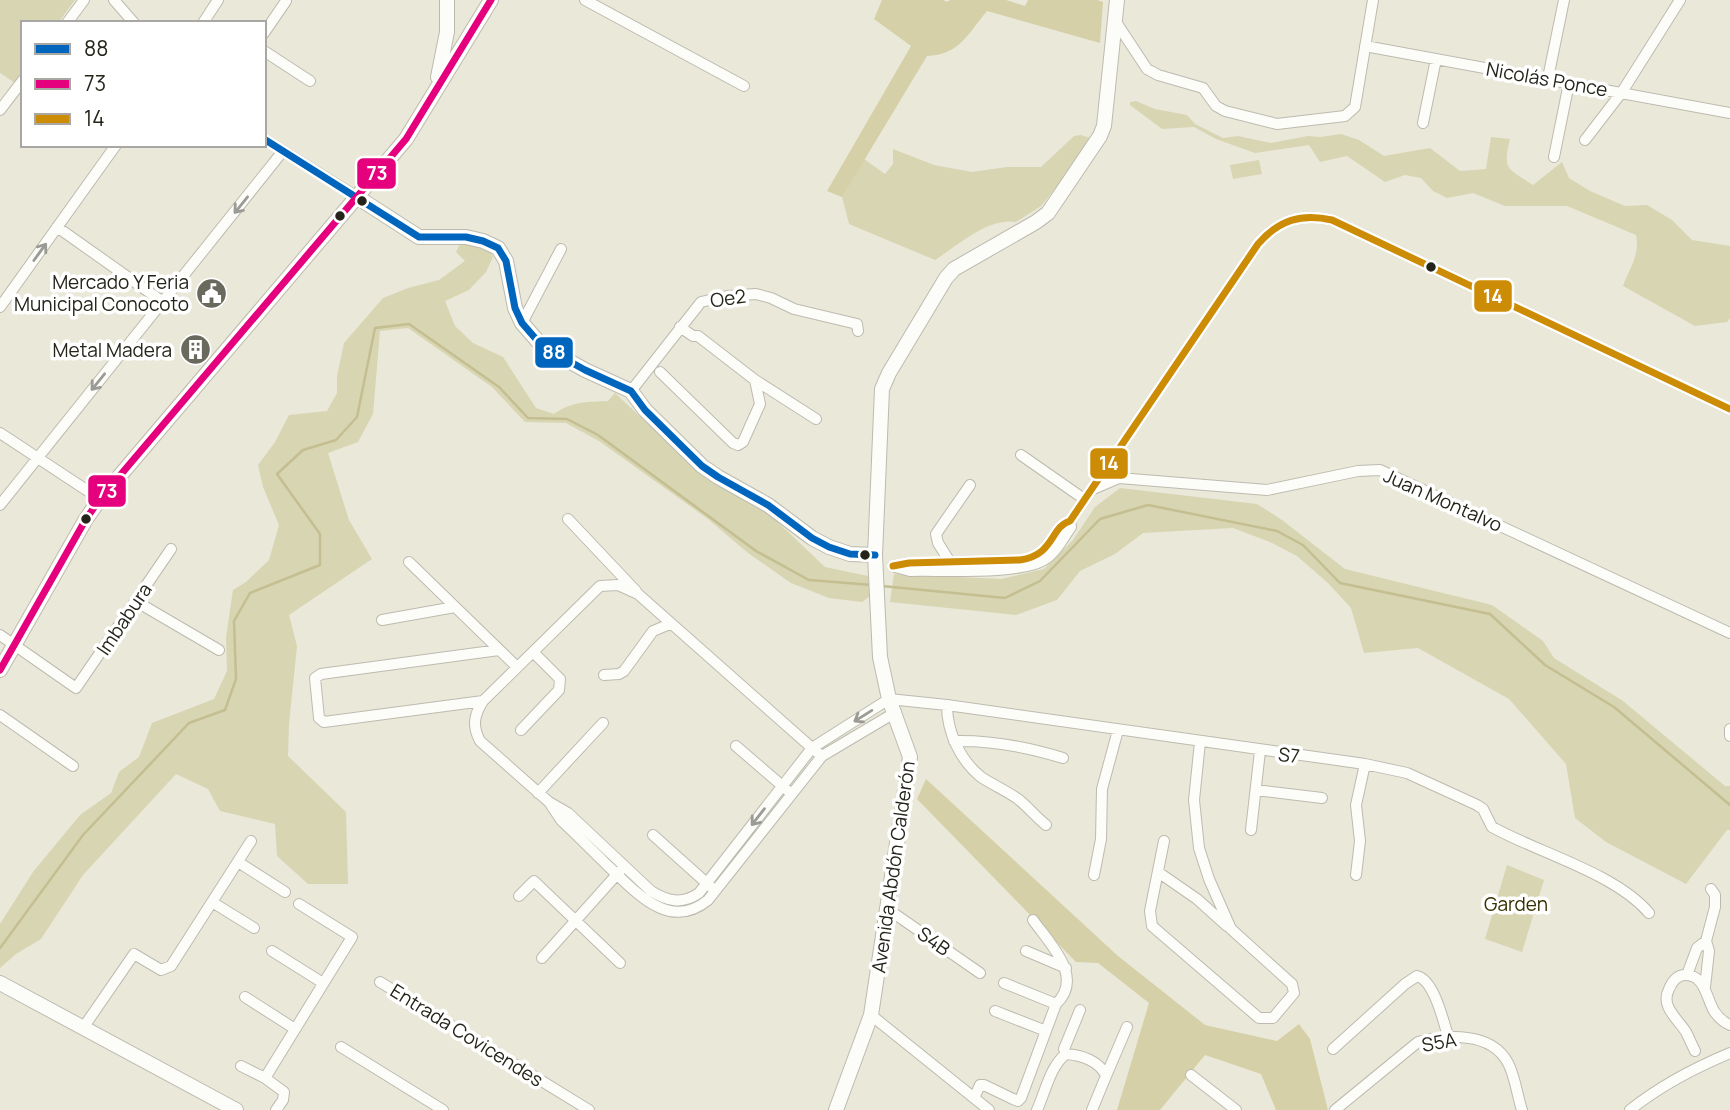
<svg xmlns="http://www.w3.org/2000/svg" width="1730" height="1110" font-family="Manrope,sans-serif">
  <rect width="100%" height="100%" fill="#eae8d9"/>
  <path fill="#d8d5b3" d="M0,0H75L58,23H23V72L15,83L0,73Z
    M1136,101L1155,109L1187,115L1195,124L1223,138L1238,136L1271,143L1308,136L1320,137L1341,134L1359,140L1384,156L1430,148L1460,171L1486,169L1491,137L1510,139C1502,171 1508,168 1533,185L1562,162L1569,178L1590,191L1625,206L1647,205L1672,220L1692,240L1730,246V318L1727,322L1695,326L1623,286C1630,267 1640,255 1636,235L1567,206H1505L1473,193L1447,198L1433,191L1421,178L1405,175L1385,182L1347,156L1320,162L1309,145L1255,153L1216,139L1194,127L1162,129L1130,105V102Z
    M1081,135L1090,138L1065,176L1041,206L1016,222C988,217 957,246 935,260L849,224L842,197L864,159L885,174L893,164V149L934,165L972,172L1007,167H1041L1074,136Z
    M1259,160L1262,174L1233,179L1230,165Z
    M460,244H472L490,250L493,257L486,272L469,290L445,301L455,326L473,343L503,357L536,408L554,414C572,401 587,402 608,401L615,393L694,467L767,512L825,567L868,576L870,596L862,602L829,598L791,583L748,553L708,519L599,441L566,423L525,422L492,387L408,328L380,331L373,414L358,442L328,453L349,520L372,559L289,615L297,646L289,724L288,756L346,812L348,884H308L277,856L275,824L220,811L208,789L176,774L83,875L41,939L16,954L0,968V924L33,872L80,815L111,793L119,772L139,757L152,723L214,699L227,671L226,637L233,590L246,582L269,560L279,525L263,487L258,465L275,442L289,415L327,411L337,393V376L344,343L383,298L408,288L439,280L465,261L456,252Z
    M1120,488L1257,504L1282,520L1345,569L1492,605L1543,641L1554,658L1623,701L1725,786H1730V830H1727L1686,884L1606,842L1575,818L1566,764L1509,699L1418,648L1364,653L1351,608L1328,583L1297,556L1270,542L1233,528L1143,533L1115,554L1080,571L1057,600L1016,615L890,602L894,574L1001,579L1044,569L1073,540L1095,507Z
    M1507,865L1544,880L1522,952L1485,939Z"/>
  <path fill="#d5d0a8" d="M882,0H943L947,2L950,0H1006L1025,6L1028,0H1097L1103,2L1100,43L987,11C968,34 959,55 927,56L842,197L827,191L911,46L874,19Z
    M926,779L1118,956L1205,1025L1277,1041L1299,1024L1310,1039L1328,1110H1276L1261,1074L1205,1055L1160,1110H1117L1149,1003L1098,963L1076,962L917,799Z"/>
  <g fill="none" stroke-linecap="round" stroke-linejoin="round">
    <path stroke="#c4be90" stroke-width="2.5" d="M882,586L1005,598L1040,581L1100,519L1148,505L1277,531L1303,545L1340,583L1490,614L1545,665L1614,707L1730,805
      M0,948L83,835L189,723L225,710L236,679L234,621L250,593L320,565V534L277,474L303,450L336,440L357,417L375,328L409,324L499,387L528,418L567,419L598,435L756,551L809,580L872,585"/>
    <defs>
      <path id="street" d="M114,0L134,23
        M585,0L744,86
        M1114,19L1147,69L1158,75L1203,88L1216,106L1225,111L1277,124L1345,116L1355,107L1373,0
        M67,23L84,0
        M203,23L218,0
        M264,33L286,1
        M1365,46L1730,113
        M264,51L310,81
        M1548,78L1564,0
        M0,110L23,80
        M1423,123L1436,59
        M264,139L357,197
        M1585,140L1622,92L1680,0
        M1554,157L1569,83
        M57,227L163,302
        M0,307L116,145
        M522,323L561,249
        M660,372L733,443L738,445L743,442L760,404L755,380L698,336H693L680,327
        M755,380L816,419
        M631,391L701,302L727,296L756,294L771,298L794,309L857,324L858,331
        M0,433L100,499
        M1021,455L1084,499
        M1091,490L1119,478L1267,490L1358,471L1380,470L1730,633
        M0,505L283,151
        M568,519L636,591
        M409,562L517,667
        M950,562L938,543L936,534L970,485
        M893,566L909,563L1020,560C1055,555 1050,527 1070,521L1258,244C1279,220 1301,213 1332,220L1730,409
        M895,567L910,571C941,570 1020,575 1044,560C1056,553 1063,538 1071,527L1070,521
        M137,602L219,650
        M382,620L455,607
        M0,635L76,688L171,549
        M604,675L619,674L624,671L653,631L670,624
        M483,701L324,722L319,718L315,678L321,674L499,650
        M947,705C947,732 960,760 981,777C993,785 1007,791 1018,799C1028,807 1036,817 1046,825
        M0,715L73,766
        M1730,729V736
        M521,730L559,690L560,679L533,652
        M954,741C992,740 1027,747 1063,758
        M736,746L787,790
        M822,756L812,748L638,594L618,585L600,586L483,701C474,715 472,726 480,741L549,802L568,813L651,891C667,901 682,905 699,893L812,748L889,699L947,705L1365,764L1407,773L1477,805L1483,809L1492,827C1539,853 1615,873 1649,913
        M1256,790L1322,798
        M538,793L603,723
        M551,805L561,820C577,835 592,850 608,866C636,892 669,932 708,900L822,756L896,712
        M1251,830L1260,751
        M653,835L711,887
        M1164,841L1150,911L1152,926L1259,1018H1273L1294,993L1292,984L1231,929L1209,879L1199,848L1194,800L1200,742
        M238,862L285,892
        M1158,872L1197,899L1227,926
        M1094,875L1101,839L1102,789L1118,730
        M1356,875L1360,841L1356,805L1365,764
        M519,896L534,881L620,963
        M212,902L254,928
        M889,910L980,973
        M272,951L323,983
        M1026,951L1066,968
        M542,958L620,871
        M1687,975L1697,948L1706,941
        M380,982L589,1110
        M1004,983L1056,1004C1085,977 1049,943 1033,920
        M1705,987L1709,951L1706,941L1715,907V895L1711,889
        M245,997L295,1029
        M995,1011L1046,1031
        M871,1015L989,1110
        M83,1028L134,954L161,970L171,966L251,841
        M341,1047L443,1110
        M1333,1049L1405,984L1417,976C1434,980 1443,1020 1448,1036
        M1695,1051C1692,1045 1689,1038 1686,1032C1677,1018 1660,1006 1669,989C1672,982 1677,975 1685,975C1705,975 1706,997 1714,1011C1718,1017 1723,1022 1730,1025
        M1066,1054L1064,1049L1080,1010
        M241,1066L265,1078L284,1092L283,1100L276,1110
        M1191,1075L1236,1110
        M1106,1076L1127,1027
        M265,1078L352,937L299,904
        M974,1098L980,1085H984L1013,1099L1018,1101L1021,1098L1056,1004
        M1037,1110C1045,1093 1050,1066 1066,1054C1081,1055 1100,1061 1106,1076L1092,1110
        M1335,1110L1418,1042C1446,1035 1491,1031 1508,1063C1515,1076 1517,1095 1522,1110
        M1630,1110C1661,1085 1694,1068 1730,1053"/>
      <path id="secondary" d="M438,77L447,32V0
        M357,197L419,237H466L483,241L498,248L506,261L515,308L522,323L542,346L585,370L631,391L645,410L702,466L718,477L768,505L812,538L829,547L850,554L875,555
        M0,670L86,519L100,499L406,139L491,0
        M0,983L236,1110
        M836,1110L871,1015L910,757L889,699L880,657L875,555L882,389L889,373L946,278L954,269L1036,222L1048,213L1100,136L1104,126L1117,0"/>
    </defs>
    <use href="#street" stroke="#bdbbaf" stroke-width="12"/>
    <use href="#secondary" stroke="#bdbbaf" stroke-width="16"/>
    <use href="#street" stroke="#fcfcf9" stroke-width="10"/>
    <use href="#secondary" stroke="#fcfcf9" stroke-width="14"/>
    <defs>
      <path id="bus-1" d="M264,139L419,237H466L483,241L498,248L506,261L515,308L522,323L542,346L585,370L631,391L645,410L702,466L718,477L768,505L812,538L829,547L850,554L875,555"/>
      <path id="bus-2" d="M0,670L86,519L100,499L406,139L491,0"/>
      <path id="bus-3" d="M893,566L909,563L1020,560C1055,555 1050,527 1070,521L1258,244C1279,220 1301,213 1332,220L1730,409"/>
    </defs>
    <use href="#bus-1" stroke="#fff" stroke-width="12"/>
    <use href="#bus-2" stroke="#fff" stroke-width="12"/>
    <use href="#bus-3" stroke="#fff" stroke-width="12"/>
    <use href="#bus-1" stroke="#0065bd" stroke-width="7"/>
    <use href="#bus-2" stroke="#e5007d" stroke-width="7"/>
    <use href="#bus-3" stroke="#cd8c05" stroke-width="7"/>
  </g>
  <defs><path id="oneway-shaft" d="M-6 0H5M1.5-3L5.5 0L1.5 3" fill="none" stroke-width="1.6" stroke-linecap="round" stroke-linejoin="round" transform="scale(1.75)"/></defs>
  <g stroke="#9b9b95">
    <use href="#oneway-shaft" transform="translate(241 205) rotate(129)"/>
    <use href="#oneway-shaft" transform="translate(40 252) rotate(-54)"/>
    <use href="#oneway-shaft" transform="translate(98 382) rotate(129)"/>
    <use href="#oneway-shaft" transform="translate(863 716) rotate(148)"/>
    <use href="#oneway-shaft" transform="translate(758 817) rotate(128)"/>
  </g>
  <defs>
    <symbol id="civic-disc" viewBox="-11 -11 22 22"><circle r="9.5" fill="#6a695d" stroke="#fff"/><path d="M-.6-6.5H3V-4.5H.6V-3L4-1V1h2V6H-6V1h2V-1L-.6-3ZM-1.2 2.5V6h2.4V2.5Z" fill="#fff"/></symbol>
    <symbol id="building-disc" viewBox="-11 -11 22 22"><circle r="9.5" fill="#6a695d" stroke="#fff"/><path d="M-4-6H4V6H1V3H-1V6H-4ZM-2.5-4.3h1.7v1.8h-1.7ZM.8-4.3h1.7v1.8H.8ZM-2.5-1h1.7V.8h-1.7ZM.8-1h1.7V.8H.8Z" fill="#fff"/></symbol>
  </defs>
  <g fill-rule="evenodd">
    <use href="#civic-disc" x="194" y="276" width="35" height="35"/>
    <use href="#building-disc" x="178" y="332" width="35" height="35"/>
  </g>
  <g fill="#25241a" stroke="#fff" stroke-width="2.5">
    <circle cx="362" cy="201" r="6"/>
    <circle cx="340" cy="216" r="6"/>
    <circle cx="1431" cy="267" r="6"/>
    <circle cx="86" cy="519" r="6"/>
    <circle cx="865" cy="555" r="6"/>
  </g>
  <g text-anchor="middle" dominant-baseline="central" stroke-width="7" stroke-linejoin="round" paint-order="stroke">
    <g font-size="19" fill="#25241a" stroke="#fff">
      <text transform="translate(1547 79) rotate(10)">Nicolás Ponce</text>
      <text transform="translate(728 298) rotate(-8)">Oe2</text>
      <text transform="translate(1443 500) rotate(24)">Juan Montalvo</text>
      <text transform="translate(124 619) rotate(-56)">Imbabura</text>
      <text transform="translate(1289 755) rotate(7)">S7</text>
      <text transform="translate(893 867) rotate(-82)">Avenida Abdón Calderón</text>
      <text transform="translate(934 941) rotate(35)">S4B</text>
      <text transform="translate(467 1035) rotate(32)">Entrada Covicendes</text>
      <text transform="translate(1439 1042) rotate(-10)">S5A</text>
    </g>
    <g font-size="19" fill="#25241a" stroke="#fff" text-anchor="end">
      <text x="189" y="282">Mercado Y Feria<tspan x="189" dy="22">Municipal Conocoto</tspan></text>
      <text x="172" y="350">Metal Madera</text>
    </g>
    <g font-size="19" fill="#363000" stroke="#fff">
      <text x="1516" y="904">Garden</text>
    </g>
  </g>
  <g stroke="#fff" stroke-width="2.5">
    <rect x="356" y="157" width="41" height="33" rx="7" fill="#e5007d"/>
    <rect x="1473" y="279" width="40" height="34" rx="7" fill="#cd8c05"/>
    <rect x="534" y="336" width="40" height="33" rx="7" fill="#0065bd"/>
    <rect x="1089" y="447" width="40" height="33" rx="7" fill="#cd8c05"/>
    <rect x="87" y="474" width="40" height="34" rx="7" fill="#e5007d"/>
  </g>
  <g font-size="19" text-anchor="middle" font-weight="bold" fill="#fff">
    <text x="377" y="180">73</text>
    <text x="1493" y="303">14</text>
    <text x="554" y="359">88</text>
    <text x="1109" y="470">14</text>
    <text x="107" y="498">73</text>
  </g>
  <rect x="21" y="21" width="245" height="126" fill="#ffffff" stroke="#a8a7a3" stroke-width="2"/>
  <rect x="35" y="44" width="35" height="10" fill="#0065bd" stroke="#a8a7a3" stroke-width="2"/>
  <text x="84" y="56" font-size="21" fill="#25241a">88</text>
  <rect x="35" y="79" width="35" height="10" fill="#e5007d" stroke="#a8a7a3" stroke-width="2"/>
  <text x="84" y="91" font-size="21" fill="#25241a">73</text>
  <rect x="35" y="114" width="35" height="10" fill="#cd8c05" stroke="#a8a7a3" stroke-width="2"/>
  <text x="84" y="126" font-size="21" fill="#25241a">14</text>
</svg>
